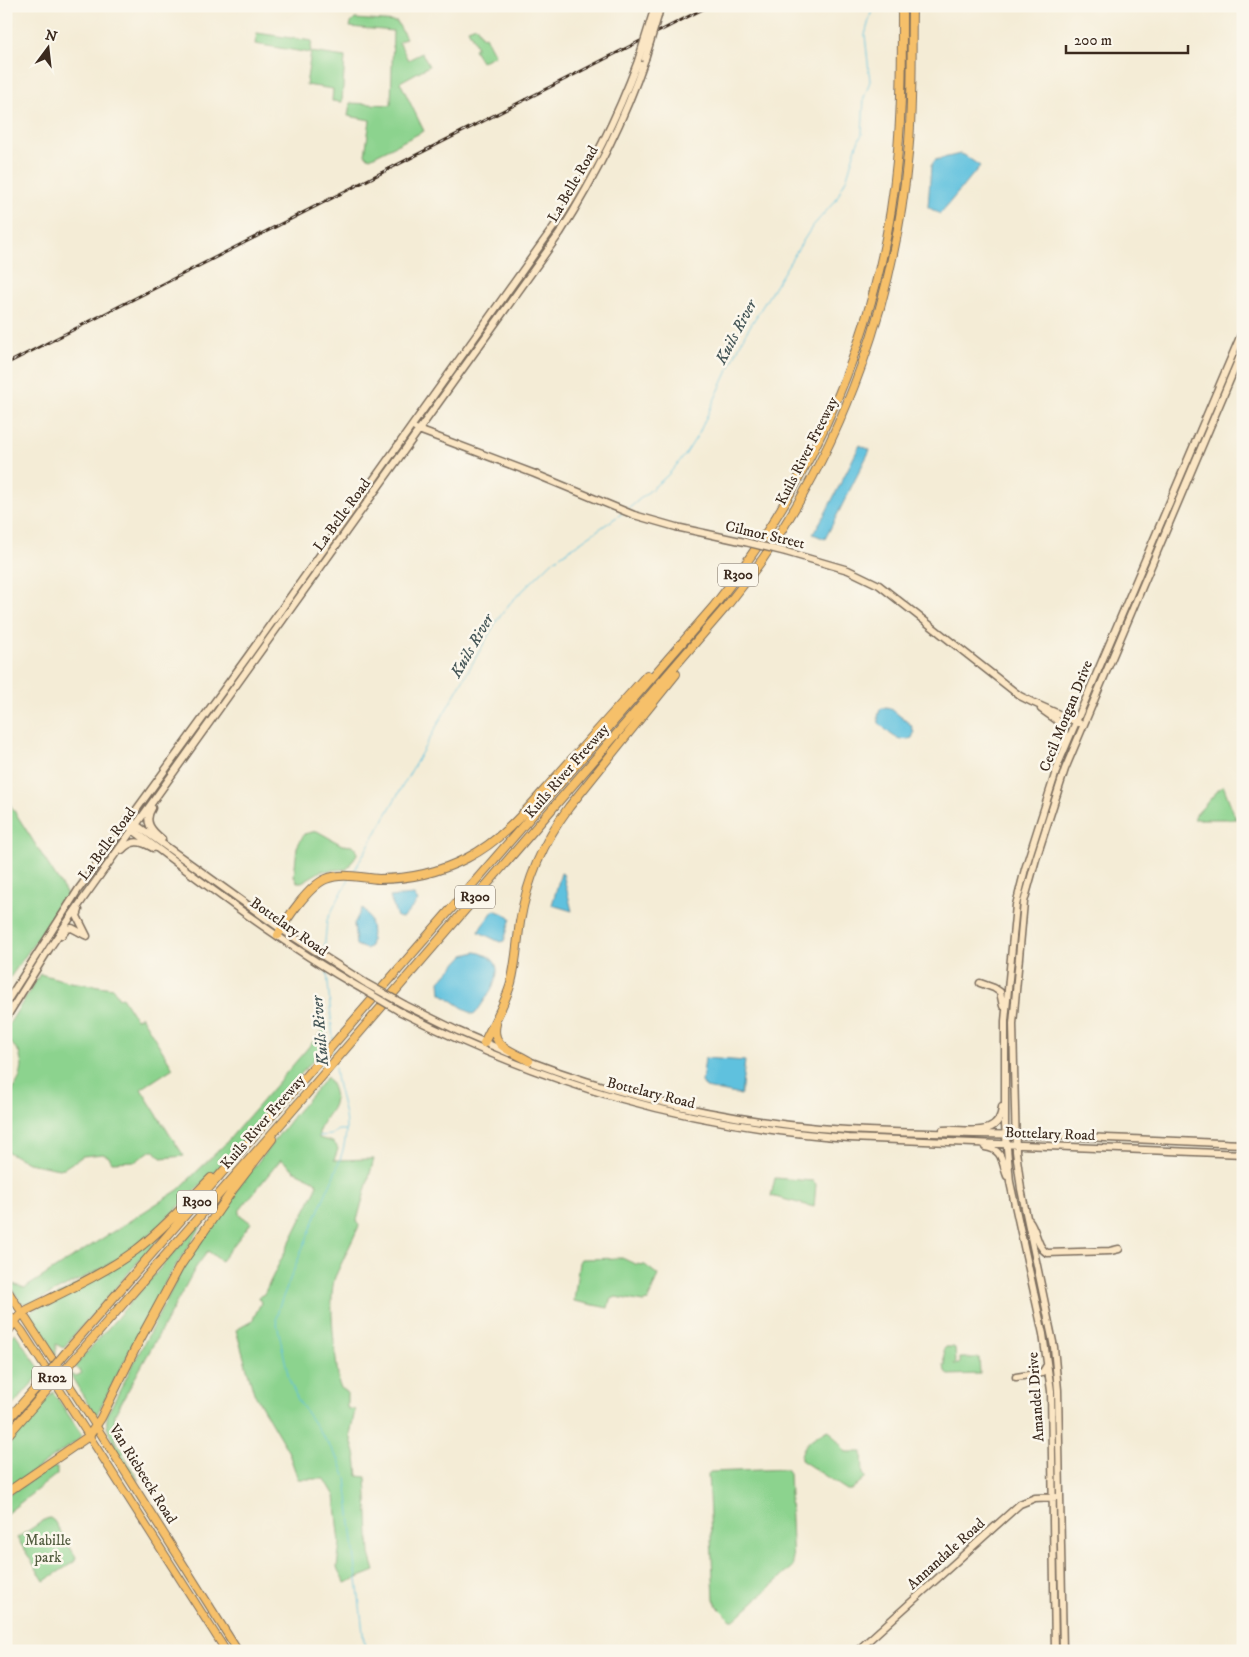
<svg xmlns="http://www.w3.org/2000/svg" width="1249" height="1657" font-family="'IM FELL DW Pica',serif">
  <rect width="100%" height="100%" fill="#fbf7ec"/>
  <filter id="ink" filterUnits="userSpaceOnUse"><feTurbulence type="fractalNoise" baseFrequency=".02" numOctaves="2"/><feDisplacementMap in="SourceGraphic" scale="10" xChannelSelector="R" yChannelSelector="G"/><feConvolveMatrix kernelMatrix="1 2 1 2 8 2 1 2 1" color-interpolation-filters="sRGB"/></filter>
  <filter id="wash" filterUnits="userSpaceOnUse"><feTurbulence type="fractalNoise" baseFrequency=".0096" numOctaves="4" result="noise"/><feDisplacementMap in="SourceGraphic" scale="20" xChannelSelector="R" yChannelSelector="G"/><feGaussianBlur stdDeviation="1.12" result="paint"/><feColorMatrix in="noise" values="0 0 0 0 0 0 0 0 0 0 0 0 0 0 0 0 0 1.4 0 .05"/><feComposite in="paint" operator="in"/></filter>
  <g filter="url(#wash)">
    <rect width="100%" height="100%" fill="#f4ecd6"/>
    <path fill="#8cd38e" stroke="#647e56" d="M355,19L397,22L406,38L399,42L408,60L422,53L429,66L400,82L424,131L370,158L365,155L370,120L348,116L350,103L391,105L393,31L350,27L351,23Z
      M476,26L482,37L485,36L495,55L481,62L474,49L477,47L468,29Z
      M257,33L312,41L310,53L255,44Z
      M311,52L345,57L342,102L332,101L333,89L306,85Z
      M1223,785L1236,819H1194L1193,818Z
      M6,798L68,896L6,983Z
      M317,831L342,845L353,846L356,848L357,854L347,869L321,871L302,882H297L294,876L297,847L304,834Z
      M40,974L70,982L113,988L119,998L122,997L136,1019L141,1016L173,1068L141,1089L159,1118L184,1156L161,1158L155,1151H150L136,1161L112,1162L109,1157L103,1154L83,1156L64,1168L59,1169L28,1163L6,1151V1104L20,1077L22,1066L19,1052L6,1037V1029Z
      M324,1029L327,1033V1044L229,1157L150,1235L132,1250L97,1271L30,1304L22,1303L10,1286L13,1284L25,1288L178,1190L225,1144Z
      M327,1077C349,1111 317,1113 319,1138C327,1141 335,1140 338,1149L334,1160L374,1159L357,1220L359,1226L335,1277C327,1301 336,1357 339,1384L341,1388L347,1392V1408L355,1410L350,1435L356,1457L358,1476L366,1477L370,1554L375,1571L345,1583L337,1568L340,1543L335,1496L325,1479H298L288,1451L254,1393L236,1330L252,1321L261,1303L259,1297L264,1294L316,1189L317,1184L314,1180L295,1171L281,1159L239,1211V1214L251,1223L221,1261L208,1251L196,1267L115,1414V1441L125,1451L123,1454L139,1481C129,1475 109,1438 107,1426C106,1421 107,1416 109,1411L182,1270L240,1185L295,1114Z
      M775,1178L813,1181L816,1184L814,1207L771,1196Z
      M198,1225L201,1227L166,1281L97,1414H94L70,1374L76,1376L82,1373L75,1366Z
      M157,1236L159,1238L63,1348L56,1344V1356L30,1316V1312Z
      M622,1258L635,1264L645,1265L658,1275L648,1301L643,1302L616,1297L610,1300L608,1308L574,1301L579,1262L581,1259Z
      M15,1333L42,1372L6,1413V1346L13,1334Z
      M946,1347H953L955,1348L956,1362L954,1364H960V1358H979L980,1374L949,1375L945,1372L944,1364H946L945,1363L944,1349Z
      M53,1392L82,1435L78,1440L6,1490V1446Z
      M829,1430L846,1452H862L863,1474L866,1477L851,1490H847L801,1460C801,1443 815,1436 829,1430Z
      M52,1467L57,1468V1474L6,1514V1496Z
      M786,1469L789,1473L793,1566L734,1620H731L717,1606L714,1599L708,1474L710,1472Z
      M46,1519L50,1518L54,1521L76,1557L74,1562L44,1581L17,1538Z"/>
    <path fill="#5fc1de" stroke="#4d767e" d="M960,154L964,155L980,166L940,214L928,207L931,166L935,160Z
      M860,445L870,450L825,539L813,534L826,512Z
      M886,707L890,708L911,725L914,733L912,738C898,744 888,732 879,723L878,717L880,709Z
      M561,873L563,874L572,911L552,905Z
      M414,895L418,901L403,918L397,917L390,897Z
      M362,908C373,918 373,934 370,947L366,949L356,945L354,924Z
      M494,910L509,916L511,918L504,941L500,942L479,932L481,927Z
      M476,952C516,961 489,993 476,1013L472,1014L441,993L440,981L464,955Z
      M705,1058L745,1061L741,1095L706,1088L702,1082Z"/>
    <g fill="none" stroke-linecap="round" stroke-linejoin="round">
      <path stroke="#5fc1de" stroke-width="1" d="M627,510L668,475L685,455L699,433L744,336L798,249L812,227L836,200L847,177L857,144L862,134L864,98L870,81L865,35L873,6
        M353,873L496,622L510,603L553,561L624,512
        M324,953L327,920L349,879
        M327,972L333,1040
        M333,1049L334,1058
        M335,1067C336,1089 347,1109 346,1131C345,1155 332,1179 323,1200C308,1235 294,1269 280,1304L276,1319L289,1379L298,1400L339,1460L346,1478L365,1651
        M319,1136L331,1135L338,1130H346"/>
    </g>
  </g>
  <g filter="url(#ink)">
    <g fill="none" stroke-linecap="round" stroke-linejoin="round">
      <defs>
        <path id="secondary" d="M658,16L660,6
          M416,429L535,474L634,515L676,527L745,542
          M786,552L848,570L879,585L1020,696L1032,702L1079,723
          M1041,709C1055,720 1070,723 1063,744
          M152,808C143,822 152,831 162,839
          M128,819L281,929L367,984
          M125,824C202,882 279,942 362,989
          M122,850C132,839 141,841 153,848
          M79,910L77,916L87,936
          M62,935L67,929L72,928L85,935
          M980,983L994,988L1000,992L1003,1006
          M6,1003L78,890L248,656L560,218C592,168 617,117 638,61
          M405,1005L458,1031L509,1053
          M399,1011C545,1085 686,1126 849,1138L1243,1154
          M6,1018L49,949L83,899L560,233C595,178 624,120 645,59
          M526,1060C620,1096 719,1119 819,1128C889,1134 958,1133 1027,1135C1099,1137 1171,1141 1243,1144
          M943,1130C966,1128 1000,1140 1002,1107
          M985,1147C1004,1150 1001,1161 1007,1176
          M1029,1220C1037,1230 1036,1246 1047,1253L1110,1251L1119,1249
          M1016,1377L1042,1373L1047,1365
          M857,1651L1020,1504L1035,1498L1056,1497
          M1055,1651L1051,1391L1043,1334L1010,1182L1005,1125V1021L1016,905L1025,869L1059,762L1243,330
          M1063,1651L1058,1390L1054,1347L1021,1189L1016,1151L1013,1024L1024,902L1036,859L1065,769L1243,349"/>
        <path id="primary" d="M6,1288L96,1426L238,1651
          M6,1311L22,1331L89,1436L226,1651"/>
        <path id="highway" d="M278,935C286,919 309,886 326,879C342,872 362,878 379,879C409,879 440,872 467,858C503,840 529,807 556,777C586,743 617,709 647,675
          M496,1024C490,1047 513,1051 529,1061
          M484,1043C493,1024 505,1004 511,983C516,964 517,943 520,922C527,879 543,842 569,807L676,674
          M6,1335L14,1322L23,1312C61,1293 102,1275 136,1250C164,1229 187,1202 211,1178
          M68,1350L714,606C815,478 882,325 897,161C902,110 902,58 902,6
          M72,1362L291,1112L725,608C738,592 750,576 762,560C845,440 895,299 908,154C913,105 911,55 912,6
          M6,1422L36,1388
          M6,1437L40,1398
          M6,1493L89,1436L101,1418L138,1343L180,1266L234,1188L272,1139"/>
      </defs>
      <use href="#secondary" stroke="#7c6e5e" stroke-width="9"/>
      <use href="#primary" stroke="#7c6e5e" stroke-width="9"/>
      <use href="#highway" stroke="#7c6e5e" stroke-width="10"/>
      <use href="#secondary" stroke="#fbe6c4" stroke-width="6"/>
      <use href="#primary" stroke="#f6c06b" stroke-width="7"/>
      <use href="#highway" stroke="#f6c06b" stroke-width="8"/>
      <defs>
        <path id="rail" d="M6,364L709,6"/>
      </defs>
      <use href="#rail" stroke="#3b2a1e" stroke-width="3"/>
      <use href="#rail" stroke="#fbf7ec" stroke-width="1" stroke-dasharray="4" stroke-linecap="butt"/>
      <defs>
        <path id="secondary-bridge" d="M645,59L658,16
          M638,61L653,13
          M745,542L786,552
          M367,984L405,1005
          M362,989L399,1011"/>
        <path id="highway-bridge" d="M36,1388L68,1350
          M40,1398L72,1362"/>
      </defs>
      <use href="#secondary-bridge" stroke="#7c6e5e" stroke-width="9" stroke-linecap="butt"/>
      <use href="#highway-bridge" stroke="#7c6e5e" stroke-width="10" stroke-linecap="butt"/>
      <use href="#secondary-bridge" stroke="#fbe6c4" stroke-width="6"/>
      <use href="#highway-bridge" stroke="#f6c06b" stroke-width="8"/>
    </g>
  </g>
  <g text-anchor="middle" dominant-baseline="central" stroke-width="5" stroke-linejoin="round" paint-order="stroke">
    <g fill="#fbf7ec" stroke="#75685c" stroke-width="1">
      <rect x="718" y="563.5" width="40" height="23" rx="4"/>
      <rect x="455" y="885.5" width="40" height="23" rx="4"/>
      <rect x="177" y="1190.5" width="40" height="23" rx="4"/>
      <rect x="32" y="1366.5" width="40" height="23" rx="4"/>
    </g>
    <g font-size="14" font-weight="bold" fill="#3b2a1e">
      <text x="738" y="575">R300</text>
      <text x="475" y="897">R300</text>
      <text x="197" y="1202">R300</text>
      <text x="52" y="1378">R102</text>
    </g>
    <g font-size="15" fill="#3b2a1e" stroke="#fbf7ec">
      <text transform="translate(573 184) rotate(-60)">La Belle Road</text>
      <text transform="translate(807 451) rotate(-63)">Kuils River Freeway</text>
      <text transform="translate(342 515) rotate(-54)">La Belle Road</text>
      <text transform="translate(765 535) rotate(13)">Cilmor Street</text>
      <text transform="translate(1066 716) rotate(-68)">Cecil Morgan Drive</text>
      <text transform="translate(567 771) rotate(-49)">Kuils River Freeway</text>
      <text transform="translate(107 844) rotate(-54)">La Belle Road</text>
      <text transform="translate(289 927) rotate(35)">Bottelary Road</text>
      <text transform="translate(651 1093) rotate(14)">Bottelary Road</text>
      <text transform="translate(263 1122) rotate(-49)">Kuils River Freeway</text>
      <text transform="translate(1050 1134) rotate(2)">Bottelary Road</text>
      <text transform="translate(1036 1397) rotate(-94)">Amandel Drive</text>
      <text transform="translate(143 1474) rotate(58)">Van Riebeeck Road</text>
      <text transform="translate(946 1554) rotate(-42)">Annandale Road</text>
    </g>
    <g font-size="15" fill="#535d40" stroke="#fbf7ec">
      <text x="48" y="1540">Mabille<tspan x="48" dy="17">park</tspan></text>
    </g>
    <g font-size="16" font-style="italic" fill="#465758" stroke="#fbf7ec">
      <text transform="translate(736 332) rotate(-62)">Kuils River</text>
      <text transform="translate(472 646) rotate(-60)">Kuils River</text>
      <text transform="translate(320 1031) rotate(-95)">Kuils River</text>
    </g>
  </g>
  <rect width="1249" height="1657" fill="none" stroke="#fbf7ec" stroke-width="25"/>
  <g transform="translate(48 48) rotate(15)" stroke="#fbf7ec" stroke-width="4" paint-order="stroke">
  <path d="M0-4L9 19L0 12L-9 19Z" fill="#3b2a1e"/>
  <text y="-8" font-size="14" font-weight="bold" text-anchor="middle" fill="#3b2a1e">N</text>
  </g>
  <path d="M1066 45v8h122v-8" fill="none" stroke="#3b2a1e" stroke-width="2.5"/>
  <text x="1074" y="45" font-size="15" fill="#3b2a1e" stroke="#fbf7ec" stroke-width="4" paint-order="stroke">200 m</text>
</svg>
